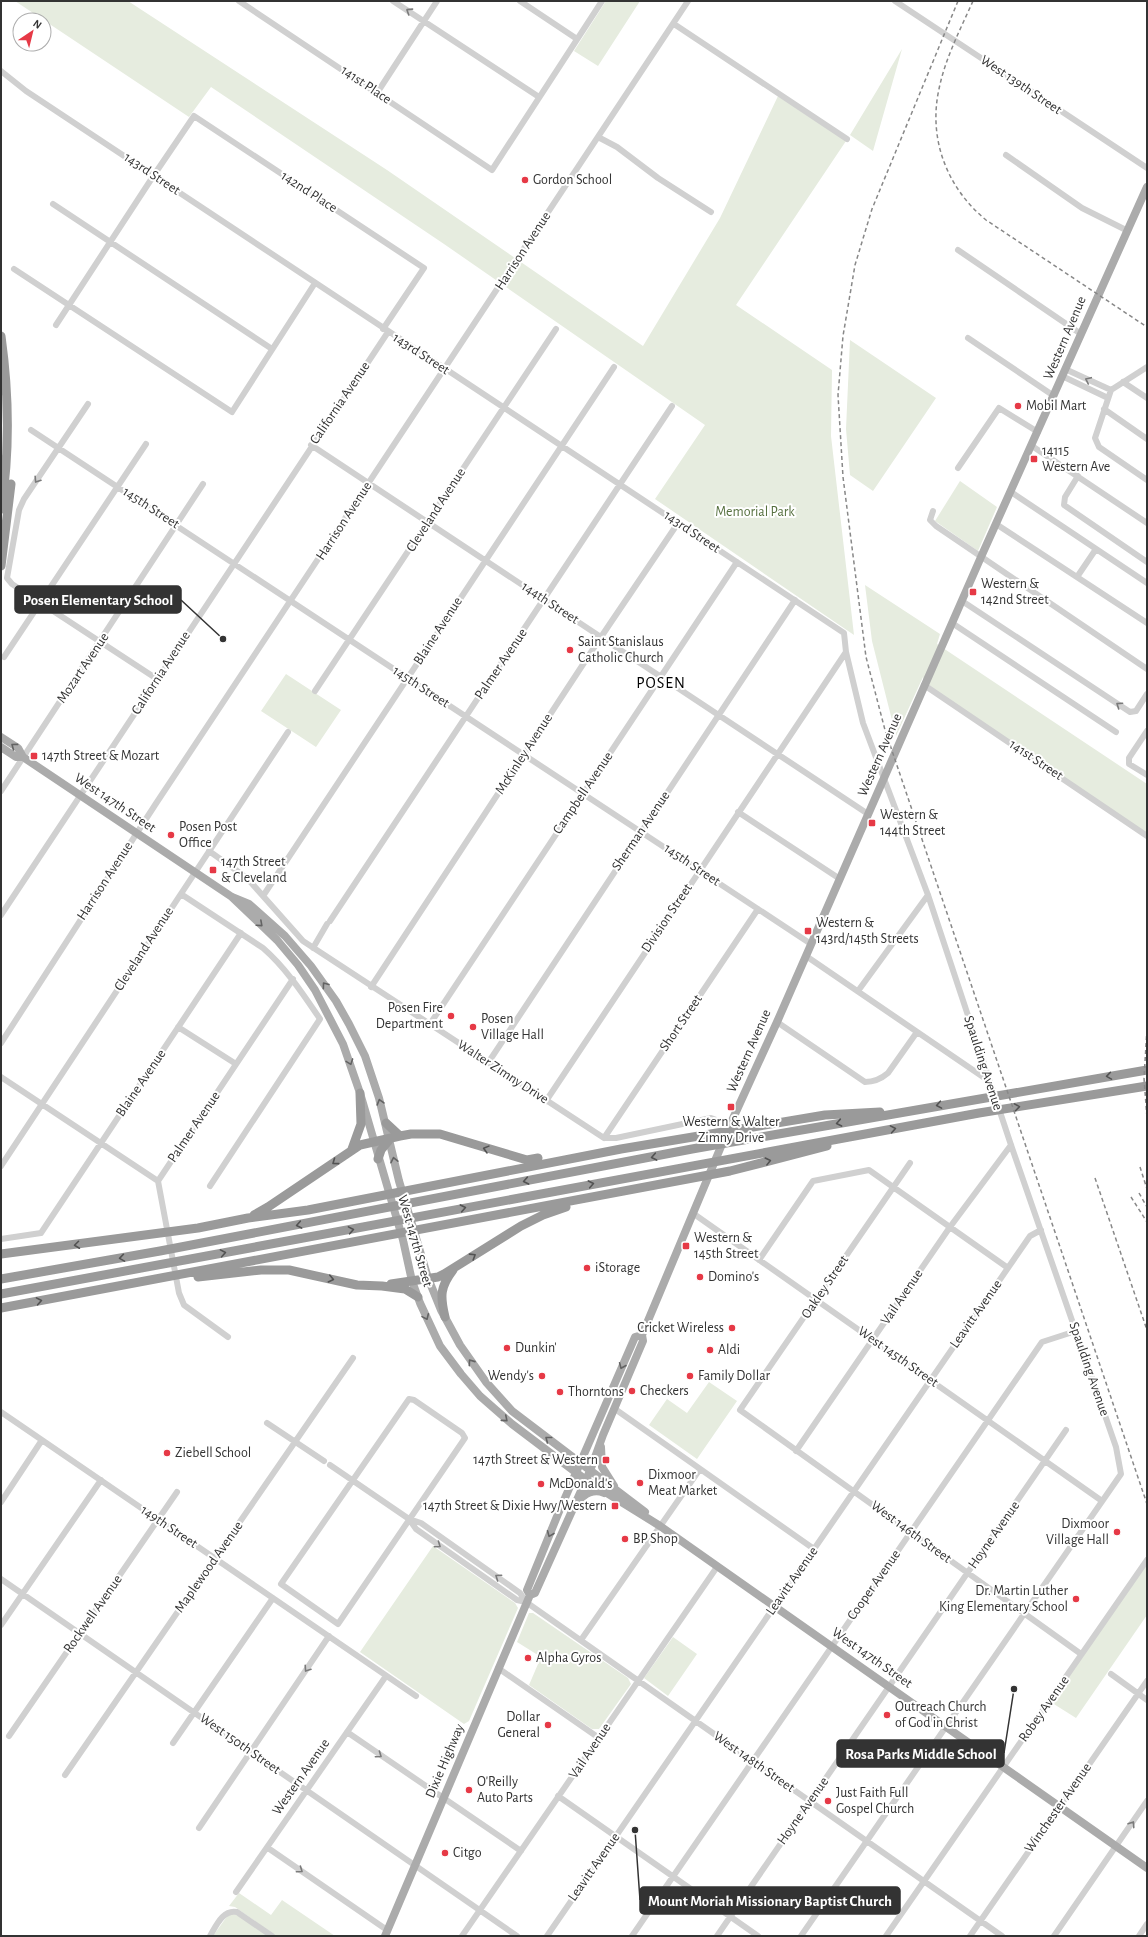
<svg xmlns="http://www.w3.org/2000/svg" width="1148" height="1937" font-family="'Alegreya Sans',sans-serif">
  <rect width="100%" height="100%" fill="#fff"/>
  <path fill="#e6ecdf" d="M15,1H128L387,170L643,346L720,218L778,96L846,141L736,305L832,370L831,436L854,635L655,499L705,425L444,244L211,87L189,117Z
    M606,1H640L598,66L574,51Z
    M902,49L873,151L850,135Z
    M850,340L936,398L873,491L850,475L846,429Z
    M960,481L997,507L978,551L935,521Z
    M865,585L940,634L937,644L1147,784V836L924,685L923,677L896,736L872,641Z
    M286,674L341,710L316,747L261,711Z
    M709,1382L737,1401L697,1459L649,1425L667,1399L687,1413Z
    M433,1546L515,1603L518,1608L469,1721L464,1724L360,1652Z
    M1147,1560V1615L1076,1718L1049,1701Z
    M529,1613H533L628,1678L631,1684L599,1729H592L529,1685L541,1657L517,1642Z
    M673,1637L697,1654L668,1696L644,1678Z
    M239,1893L271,1915L282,1900L335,1936H276L235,1907L229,1906Z
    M233,1914L239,1916L268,1936H213L228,1915Z"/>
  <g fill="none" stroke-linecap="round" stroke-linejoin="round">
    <path stroke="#d0d0d0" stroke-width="6" d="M239,1L492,170L602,1
      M393,1L539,97
      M520,1L577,39
      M895,1L1147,168
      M674,24L847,139
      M1,71L26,91L844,633L846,652L546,1101
      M377,93L437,1
      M598,137L617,147L658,178L711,212
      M1006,155L1082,208L1126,230
      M53,204L272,349
      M958,250L1081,334
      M14,269L232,412L315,283
      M56,325L154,175L194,116L424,268L383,329
      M968,338L1054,396
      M1147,367L1111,390L1095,438L1099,447L1147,480
      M1065,369L1111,390
      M1062,376L1108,398
      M1123,382L1147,398
      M88,404L24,499L19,510L7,578L12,584L157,679
      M1104,409L1147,439
      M31,430L811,944
      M311,445L868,814
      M1032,446L1147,523
      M958,468L999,408L1038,432
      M1078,476L1065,497L1064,505L1147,562
      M1011,492L1147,583
      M933,511L930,520L936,526L1147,669
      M996,524L1147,623
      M1077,577L1096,549
      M962,601L1130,712L1136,711L1147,694
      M952,623L1116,732
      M4,657L146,444
      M924,685L1147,836
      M315,691L556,329
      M1147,731L1129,758V764L1147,775
      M1,791L203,484
      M738,812L840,879
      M209,851L247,878L303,941L604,1138H616L711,1118L730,1125
      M181,894L263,948C286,968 303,994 320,1019L210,1186
      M263,896L614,367
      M1,915L388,332
      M330,921L672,406
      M313,948L327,924
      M806,956L989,1081
      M371,987L601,637L678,523
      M858,991L928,895
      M777,1022L865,1082C874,1082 881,1079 888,1073L917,1032
      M430,1024L737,562
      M178,1027L236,1064
      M1,1043L155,805L688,1
      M488,1063L795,600
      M1,1077L158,1181
      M604,1138L758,909
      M910,1163L740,1410L1081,1654
      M1,1166L288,732
      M694,1214L1102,1501
      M1,1239L41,1233L241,933
      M759,1260L813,1181L869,1170L1008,1268
      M228,1337L184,1305L179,1293L158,1181L293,979
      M409,1399L414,1400L462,1433L465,1438L338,1624L281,1584Z
      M615,1409L814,1549
      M1,1412L416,1696
      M267,1423L324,1461
      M796,1451L950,1227L1011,1145
      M330,1465L409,1519L421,1523L520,1593L526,1602L1002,1936
      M1,1502L42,1440
      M409,1519L416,1529L517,1600L526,1602
      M1,1579L517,1936
      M1,1625L101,1480
      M581,1640L700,1469
      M498,1668L599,1738
      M1111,1674L1147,1700
      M347,1732L521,1851
      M9,1736L177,1492
      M173,1743L273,1598
      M65,1775L353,1358
      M558,1796L758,1936
      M199,1828L329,1636
      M268,1848L387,1930
      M236,1892L386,1676
      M210,1936C216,1926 223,1909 237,1912L272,1936
      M462,1936L717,1567
      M547,1936L1030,1236L1041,1230
      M632,1936L1042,1342L1076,1331
      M717,1936L1066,1430
      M801,1936L1121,1474L1116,1447L1011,1145L928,895L863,723L846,652
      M886,1936L1147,1560
      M970,1936L1147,1681
      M1054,1936L1147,1801
      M1139,1936L1147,1924"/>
    <path stroke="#ababab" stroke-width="8" d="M1,737L18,748L23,757L232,897L249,904L285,936L311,966L336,1001L349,1024L365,1056L379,1098L399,1181L428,1278L441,1310L460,1345L486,1382L512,1411L645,1512
      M1,747L16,757H23
      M232,897L277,940L298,965L315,990L343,1044L360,1093L403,1240L412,1281L420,1303L440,1346L461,1374L480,1396L512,1424L586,1480L660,1526L1147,1868
      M601,1447L602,1467L614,1486
      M578,1502C584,1494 594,1488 604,1493
      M530,1595L535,1593L590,1471L603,1435L643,1341L642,1335L730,1125L777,1022L981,557L1147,187
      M385,1936L530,1595L527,1590L558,1514L635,1337L642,1335"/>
    <path stroke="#9a9a9a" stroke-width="9" d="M1,336C9,394 10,452 1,509
      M1,566L11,484
      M386,1123L400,1136
      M352,1149L361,1124L360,1093
      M378,1159L381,1150L390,1139
      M254,1215L268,1207L360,1145L400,1136L411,1134H440L527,1160L538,1158
      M1,1254L198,1228L248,1218L308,1210L621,1149L825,1115L880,1112
      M198,1277L261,1270H289L357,1285L382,1286L405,1289L418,1297
      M1,1279L160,1251L692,1149L1147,1070
      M391,1284L438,1277L444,1274L521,1226L543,1215L566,1207
      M1,1294L979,1113L1147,1086
      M1,1308L730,1171L827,1146
      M445,1317C440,1296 440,1287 453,1270"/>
    <path stroke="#888" stroke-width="1.5" stroke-dasharray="4 3" stroke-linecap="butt" d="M958,1L872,209L855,265L843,336L838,395L843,477L866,657L885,730L1147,1504
      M973,1C960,30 945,59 939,89C928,139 947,188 986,220L1147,327
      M1147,1029L1144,1078L1147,1118
      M1140,1167L1147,1189
      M1095,1178L1147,1330
      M1139,1193L1147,1207
      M1131,1197L1147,1222"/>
  </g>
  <defs><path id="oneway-chevron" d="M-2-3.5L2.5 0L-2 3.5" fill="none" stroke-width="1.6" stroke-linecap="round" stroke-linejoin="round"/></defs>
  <g stroke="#7a7a7a">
    <use href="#oneway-chevron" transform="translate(409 11) rotate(-147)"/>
    <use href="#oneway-chevron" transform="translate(1088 380) rotate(-155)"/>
    <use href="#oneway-chevron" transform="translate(37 480) rotate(123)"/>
    <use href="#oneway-chevron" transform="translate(1119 705) rotate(-146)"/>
    <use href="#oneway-chevron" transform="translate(438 1545) rotate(35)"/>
    <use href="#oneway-chevron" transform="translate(498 1577) rotate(-145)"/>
    <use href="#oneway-chevron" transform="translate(307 1669) rotate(124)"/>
    <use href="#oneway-chevron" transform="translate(379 1755) rotate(35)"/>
    <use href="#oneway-chevron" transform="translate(1132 1824) rotate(-56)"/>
    <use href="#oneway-chevron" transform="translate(300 1870) rotate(35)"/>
  </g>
  <g stroke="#636363">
    <use href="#oneway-chevron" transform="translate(14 746) rotate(-143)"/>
    <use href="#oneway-chevron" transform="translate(260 924) rotate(42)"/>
    <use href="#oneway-chevron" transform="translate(325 985) rotate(-126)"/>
    <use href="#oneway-chevron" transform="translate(350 1062) rotate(70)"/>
    <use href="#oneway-chevron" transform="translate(380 1102) rotate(-106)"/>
    <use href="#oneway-chevron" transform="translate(394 1160) rotate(-102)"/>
    <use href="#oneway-chevron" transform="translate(426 1317) rotate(66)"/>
    <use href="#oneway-chevron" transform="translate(471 1362) rotate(-125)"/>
    <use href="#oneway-chevron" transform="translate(622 1366) rotate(113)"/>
    <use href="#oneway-chevron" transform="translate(505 1419) rotate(40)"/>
    <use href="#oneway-chevron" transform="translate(548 1439) rotate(-142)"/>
    <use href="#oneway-chevron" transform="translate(550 1534) rotate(112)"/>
  </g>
  <g stroke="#525252">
    <use href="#oneway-chevron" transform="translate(1109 1076) rotate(171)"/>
    <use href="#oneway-chevron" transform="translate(939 1105) rotate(170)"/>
    <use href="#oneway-chevron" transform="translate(1017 1107) rotate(-9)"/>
    <use href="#oneway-chevron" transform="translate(839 1123) rotate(169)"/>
    <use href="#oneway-chevron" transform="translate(893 1129) rotate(-10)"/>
    <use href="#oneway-chevron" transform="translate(486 1149) rotate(-165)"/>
    <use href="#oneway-chevron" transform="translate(654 1157) rotate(169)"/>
    <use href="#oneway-chevron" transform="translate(768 1161) rotate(-14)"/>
    <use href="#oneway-chevron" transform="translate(335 1162) rotate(144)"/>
    <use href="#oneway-chevron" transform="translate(526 1181) rotate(169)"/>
    <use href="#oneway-chevron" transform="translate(591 1184) rotate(-11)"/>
    <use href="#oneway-chevron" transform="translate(463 1208) rotate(-11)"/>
    <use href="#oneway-chevron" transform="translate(299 1225) rotate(169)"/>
    <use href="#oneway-chevron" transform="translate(351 1230) rotate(-10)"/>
    <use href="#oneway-chevron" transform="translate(77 1245) rotate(173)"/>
    <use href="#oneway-chevron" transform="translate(223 1253) rotate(-10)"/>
    <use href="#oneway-chevron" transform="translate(473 1256) rotate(-32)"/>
    <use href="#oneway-chevron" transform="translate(122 1258) rotate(171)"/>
    <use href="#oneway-chevron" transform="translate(331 1279) rotate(13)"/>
    <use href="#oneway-chevron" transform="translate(39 1301) rotate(-10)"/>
  </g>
  <g fill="#e63946" stroke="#fff" stroke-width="1.5">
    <circle cx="525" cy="180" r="4"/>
    <circle cx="1018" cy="406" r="4"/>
    <rect x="1030" y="455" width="8" height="8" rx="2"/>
    <rect x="969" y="588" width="8" height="8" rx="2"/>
    <circle cx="570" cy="650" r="4"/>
    <rect x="30" y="752" width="8" height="8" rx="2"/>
    <rect x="868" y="819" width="8" height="8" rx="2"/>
    <circle cx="171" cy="835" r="4"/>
    <rect x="209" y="866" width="8" height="8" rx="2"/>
    <rect x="804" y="927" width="8" height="8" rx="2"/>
    <circle cx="451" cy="1016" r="4"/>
    <circle cx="473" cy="1027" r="4"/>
    <rect x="727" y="1103" width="8" height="8" rx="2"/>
    <rect x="682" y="1242" width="8" height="8" rx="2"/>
    <circle cx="587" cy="1268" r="4"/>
    <circle cx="700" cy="1277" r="4"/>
    <circle cx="732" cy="1328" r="4"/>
    <circle cx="507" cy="1348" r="4"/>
    <circle cx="710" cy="1350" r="4"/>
    <circle cx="542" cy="1376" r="4"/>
    <circle cx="690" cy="1376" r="4"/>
    <circle cx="632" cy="1391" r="4"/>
    <circle cx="560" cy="1392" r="4"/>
    <circle cx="167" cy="1453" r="4"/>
    <rect x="602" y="1456" width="8" height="8" rx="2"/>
    <circle cx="640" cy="1483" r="4"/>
    <circle cx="541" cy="1484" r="4"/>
    <rect x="611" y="1502" width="8" height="8" rx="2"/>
    <circle cx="1117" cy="1532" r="4"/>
    <circle cx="625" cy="1539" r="4"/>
    <circle cx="1076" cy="1599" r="4"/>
    <circle cx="528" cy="1658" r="4"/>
    <circle cx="887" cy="1715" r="4"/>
    <circle cx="548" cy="1725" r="4"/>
    <circle cx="469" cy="1790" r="4"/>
    <circle cx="828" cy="1801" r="4"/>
    <circle cx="445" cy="1853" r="4"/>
  </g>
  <g text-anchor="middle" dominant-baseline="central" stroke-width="4" stroke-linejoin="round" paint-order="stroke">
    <g font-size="14" fill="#333" stroke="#fff">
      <text transform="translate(366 85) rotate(34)">141st Place</text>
      <text transform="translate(1021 85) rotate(34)">West 139th Street</text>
      <text transform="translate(152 174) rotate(34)">143rd Street</text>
      <text transform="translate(309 192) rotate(33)">142nd Place</text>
      <text transform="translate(523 251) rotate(-57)">Harrison Avenue</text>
      <text transform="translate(1065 338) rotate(-67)">Western Avenue</text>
      <text transform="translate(421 354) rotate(33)">143rd Street</text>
      <text transform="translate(340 403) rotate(-56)">California Avenue</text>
      <text transform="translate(151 508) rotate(33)">145th Street</text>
      <text transform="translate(436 510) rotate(-57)">Cleveland Avenue</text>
      <text transform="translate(344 521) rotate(-57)">Harrison Avenue</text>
      <text transform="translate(692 532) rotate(34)">143rd Street</text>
      <text transform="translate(550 603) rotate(33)">144th Street</text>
      <text transform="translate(438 631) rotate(-57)">Blaine Avenue</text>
      <text transform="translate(501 664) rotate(-56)">Palmer Avenue</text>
      <text transform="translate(83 668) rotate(-56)">Mozart Avenue</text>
      <text transform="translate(161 673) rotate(-57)">California Avenue</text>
      <text transform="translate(421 687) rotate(33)">145th Street</text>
      <text transform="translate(524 754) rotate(-57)">McKinley Avenue</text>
      <text transform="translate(880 755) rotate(-66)">Western Avenue</text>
      <text transform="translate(1036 760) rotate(34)">141st Street</text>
      <text transform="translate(583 793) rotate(-56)">Campbell Avenue</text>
      <text transform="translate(115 803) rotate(34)">West 147th Street</text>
      <text transform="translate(641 831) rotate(-56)">Sherman Avenue</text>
      <text transform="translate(692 865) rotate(34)">145th Street</text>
      <text transform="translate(105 881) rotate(-57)">Harrison Avenue</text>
      <text transform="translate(667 918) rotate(-56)">Division Street</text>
      <text transform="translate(144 949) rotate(-57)">Cleveland Avenue</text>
      <text transform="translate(681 1023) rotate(-56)">Short Street</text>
      <text transform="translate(749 1051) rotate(-66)">Western Avenue</text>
      <text transform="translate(983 1063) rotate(72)">Spaulding Avenue</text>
      <text transform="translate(503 1072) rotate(33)">Walter Zimny Drive</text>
      <text transform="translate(141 1083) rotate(-56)">Blaine Avenue</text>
      <text transform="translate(194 1127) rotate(-56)">Palmer Avenue</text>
      <text transform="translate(415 1241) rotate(74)">West 147th Street</text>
      <text transform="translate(825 1287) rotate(-56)">Oakley Street</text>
      <text transform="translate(902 1297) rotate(-56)">Vail Avenue</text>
      <text transform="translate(976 1314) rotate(-55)">Leavitt Avenue</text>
      <text transform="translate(898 1357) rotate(35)">West 145th Street</text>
      <text transform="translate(1089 1369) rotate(71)">Spaulding Avenue</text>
      <text transform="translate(169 1527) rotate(34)">149th Street</text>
      <text transform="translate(911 1532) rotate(36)">West 146th Street</text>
      <text transform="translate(994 1535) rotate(-55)">Hoyne Avenue</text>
      <text transform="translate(209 1567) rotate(-55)">Maplewood Avenue</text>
      <text transform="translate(792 1581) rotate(-55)">Leavitt Avenue</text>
      <text transform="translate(874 1585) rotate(-55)">Cooper Avenue</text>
      <text transform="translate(93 1614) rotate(-55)">Rockwell Avenue</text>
      <text transform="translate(872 1658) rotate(35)">West 147th Street</text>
      <text transform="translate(1044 1709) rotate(-55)">Robey Avenue</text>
      <text transform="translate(240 1744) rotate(35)">West 150th Street</text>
      <text transform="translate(590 1751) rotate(-56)">Vail Avenue</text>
      <text transform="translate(445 1761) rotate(-67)">Dixie Highway</text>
      <text transform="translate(754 1762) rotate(35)">West 148th Street</text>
      <text transform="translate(301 1777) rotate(-55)">Western Avenue</text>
      <text transform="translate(1058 1808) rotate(-55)">Winchester Avenue</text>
      <text transform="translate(803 1811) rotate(-55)">Hoyne Avenue</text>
      <text transform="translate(594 1867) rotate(-55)">Leavitt Avenue</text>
    </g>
    <g font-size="14" fill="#333" stroke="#fff" text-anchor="start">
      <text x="533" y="180">Gordon School</text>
      <text x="1026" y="406">Mobil Mart</text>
      <text x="1042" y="451">14115<tspan x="1042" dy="16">Western Ave</tspan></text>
      <text x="981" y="584">Western &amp;<tspan x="981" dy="16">142nd Street</tspan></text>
      <text x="578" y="642">Saint Stanislaus<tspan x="578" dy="16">Catholic Church</tspan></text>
      <text x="42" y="756">147th Street &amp; Mozart</text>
      <text x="880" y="815">Western &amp;<tspan x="880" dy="16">144th Street</tspan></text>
      <text x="179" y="827">Posen Post<tspan x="179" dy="16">Office</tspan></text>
      <text x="221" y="862">147th Street<tspan x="221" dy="16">&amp; Cleveland</tspan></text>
      <text x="816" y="923">Western &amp;<tspan x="816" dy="16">143rd/145th Streets</tspan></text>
      <text x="443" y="1008" text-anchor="end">Posen Fire<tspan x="443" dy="16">Department</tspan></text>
      <text x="481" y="1019">Posen<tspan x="481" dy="16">Village Hall</tspan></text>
      <text x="731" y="1122" text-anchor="middle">Western &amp; Walter<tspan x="731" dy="16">Zimny Drive</tspan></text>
      <text x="694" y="1238">Western &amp;<tspan x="694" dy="16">145th Street</tspan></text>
      <text x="595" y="1268">iStorage</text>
      <text x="708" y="1277">Domino's</text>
      <text x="724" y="1328" text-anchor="end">Cricket Wireless</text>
      <text x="515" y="1348">Dunkin'</text>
      <text x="718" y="1350">Aldi</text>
      <text x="534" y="1376" text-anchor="end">Wendy's</text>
      <text x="698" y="1376">Family Dollar</text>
      <text x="640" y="1391">Checkers</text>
      <text x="568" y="1392">Thorntons</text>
      <text x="175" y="1453">Ziebell School</text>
      <text x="598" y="1460" text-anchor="end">147th Street &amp; Western</text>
      <text x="648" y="1475">Dixmoor<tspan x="648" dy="16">Meat Market</tspan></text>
      <text x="549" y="1484">McDonald's</text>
      <text x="607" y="1506" text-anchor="end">147th Street &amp; Dixie Hwy/Western</text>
      <text x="1109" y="1524" text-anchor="end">Dixmoor<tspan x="1109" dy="16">Village Hall</tspan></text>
      <text x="633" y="1539">BP Shop</text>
      <text x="1068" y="1591" text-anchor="end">Dr. Martin Luther<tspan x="1068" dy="16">King Elementary School</tspan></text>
      <text x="536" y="1658">Alpha Gyros</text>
      <text x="895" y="1707">Outreach Church<tspan x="895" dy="16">of God in Christ</tspan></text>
      <text x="540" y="1717" text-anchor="end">Dollar<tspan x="540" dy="16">General</tspan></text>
      <text x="477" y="1782">O'Reilly<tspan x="477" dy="16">Auto Parts</tspan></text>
      <text x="836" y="1793">Just Faith Full<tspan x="836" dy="16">Gospel Church</tspan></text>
      <text x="453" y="1853">Citgo</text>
    </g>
    <g font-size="14" fill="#56703f" stroke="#fff">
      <text x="755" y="512">Memorial Park</text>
    </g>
    <g font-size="16" letter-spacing="1" fill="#000" stroke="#fff">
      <text x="661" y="683">POSEN</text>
    </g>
  </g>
  <path fill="none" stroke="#333" stroke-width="1.5" d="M223 639L181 600M1014 1689L1004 1753M635 1830L640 1900"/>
  <g fill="#333" stroke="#fff" stroke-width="1.5">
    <circle cx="223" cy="639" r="4"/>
    <circle cx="1014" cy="1689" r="4"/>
    <circle cx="635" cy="1830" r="4"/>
  </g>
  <g fill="#333" stroke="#333" stroke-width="1.5">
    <rect x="15" y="586" width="166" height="27" rx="4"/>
    <rect x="837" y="1740" width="167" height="27" rx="4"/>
    <rect x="640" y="1887" width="260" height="27" rx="4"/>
  </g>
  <g font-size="15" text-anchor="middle" font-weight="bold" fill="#fff">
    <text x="98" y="605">Posen Elementary School</text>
    <text x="921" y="1759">Rosa Parks Middle School</text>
    <text x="770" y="1906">Mount Moriah Missionary Baptist Church</text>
  </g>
  <rect width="1148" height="1937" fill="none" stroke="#333333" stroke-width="4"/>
  <g transform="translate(32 32) rotate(35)"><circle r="19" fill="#ffffff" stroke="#adadad"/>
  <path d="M0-3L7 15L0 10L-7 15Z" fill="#e63946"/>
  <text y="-6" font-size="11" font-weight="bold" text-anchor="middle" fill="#333333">N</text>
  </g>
</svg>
